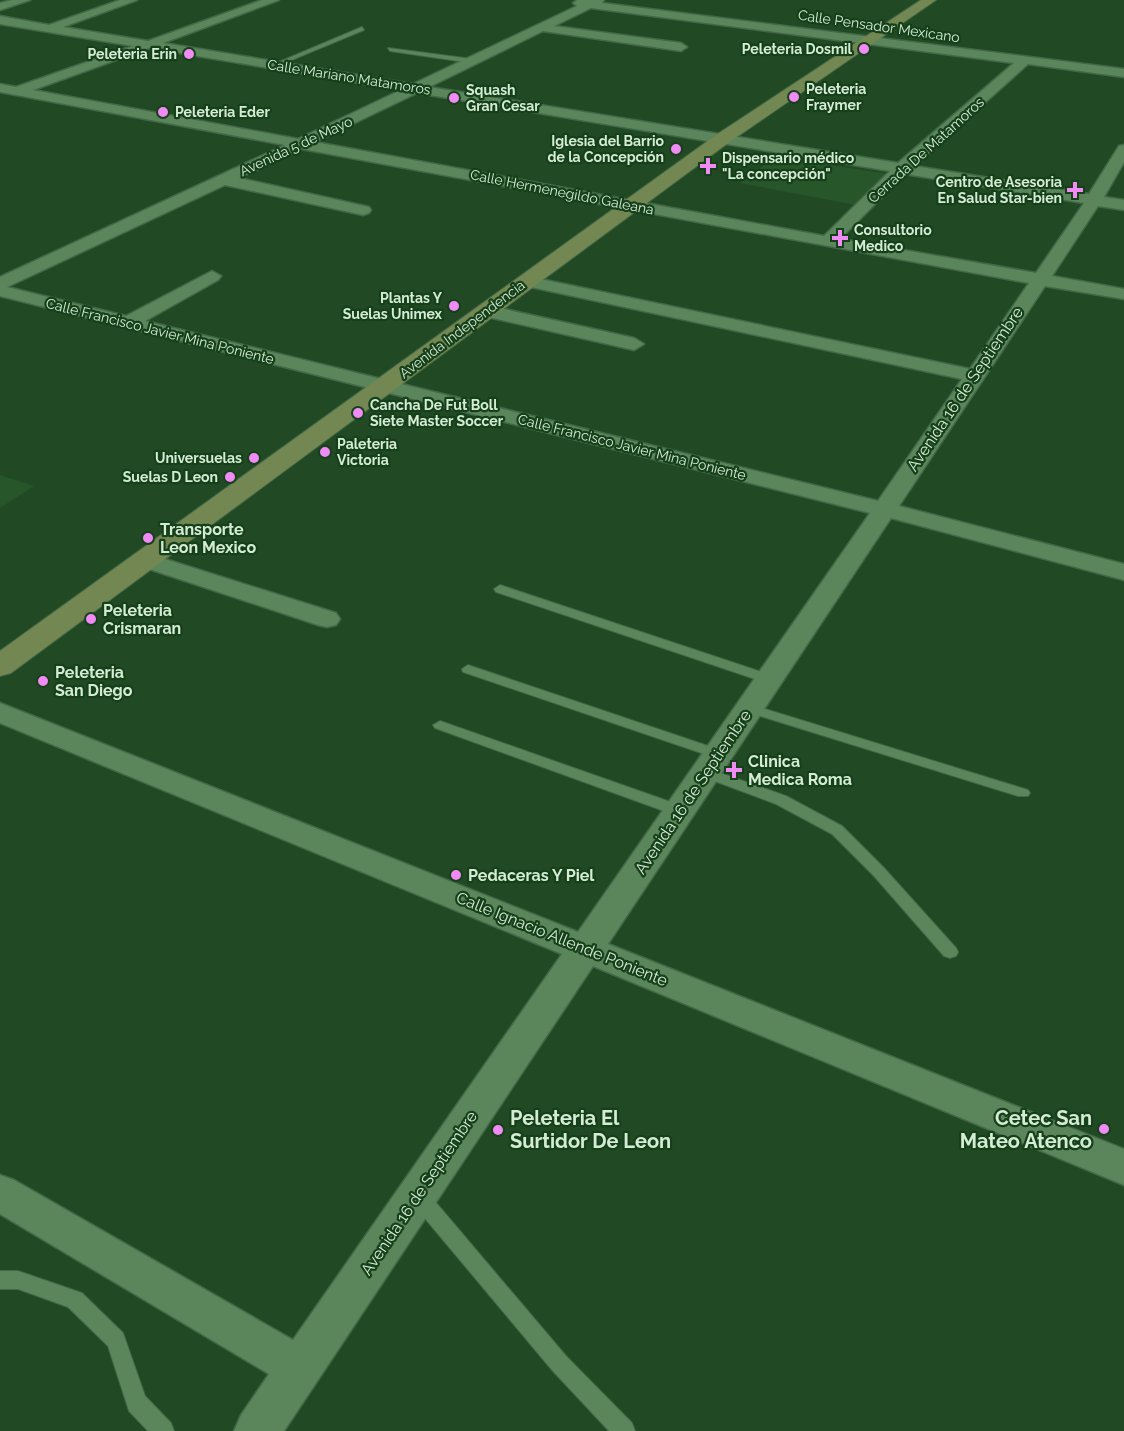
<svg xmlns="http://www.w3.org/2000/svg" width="1124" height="1431" font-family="Raleway,sans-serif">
  <rect width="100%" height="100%" fill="#214a24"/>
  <path fill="#26562a" d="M776,156L894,175L861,206L740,183Z
    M0,475L34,486L0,508Z"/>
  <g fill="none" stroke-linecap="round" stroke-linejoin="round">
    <defs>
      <path id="lane" d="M362,27L364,30L277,66L272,65Z
        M388,48L472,59L475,61L472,63L390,51Z
        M500,585L774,676L776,679L769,683L764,682L496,592L494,589Z
        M468,665L723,751L725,754L718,759L713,757L463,672L462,669Z
        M749,704L1028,790L1030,793L1028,796H1018L744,711L742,708Z
        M440,721L685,807L687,811L685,815H675L435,728L433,725Z
        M706,768L786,796L842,826L884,868L956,948L958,952L956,956L950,958L944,956L874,876L832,834L776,804L701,776L699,773L701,770Z
        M420,1189L427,1192L566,1356L632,1423L635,1431H609L552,1370L413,1204L410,1198L413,1192Z
        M0,1271H18L82,1293L123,1333L145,1396L171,1423L174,1431H148L129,1411L108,1346L68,1307L18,1289H0Z"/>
      <path id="street" d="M12,0H30L0,10V3Z
        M120,0H137L63,27L148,41L262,0H279L163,43L413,84L577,6L573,3L577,0H604L602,3L1124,69V77L1028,64L914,166L1089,194L1119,146L1124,145V162L1104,197L1124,200V210L1098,206L1052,276L1124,289V299L1045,286L899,506L1124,564V580L891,518L608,944L1124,1149V1185L593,966L284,1431H234L241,1415L269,1374L0,1214V1175L14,1180L293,1340L562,954L0,723V703L578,932L870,513L0,296V277L285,145L0,92V84L16,87L133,46L0,24V16L49,25ZM591,8L1014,63L898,163L429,87L543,31L681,51L687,47L681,43L554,26ZM149,48L401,90L298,139L33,90ZM417,93L890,171L824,236L315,142ZM302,149L1029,283L970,369L526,276L517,281L526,286L962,379L878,501L145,321L218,280L221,276L212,271L126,316L7,287L225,185L363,215L369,213L371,210L369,207L239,178ZM905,174L1084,203L1036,273L840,239Z
        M486,305L634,338L644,344L634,350L479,315L477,311L479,307Z
        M146,553L336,613L340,619L336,625L327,627L318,625L137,565L134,560L137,555Z"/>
      <path id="secondary" d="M921,0H936L728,143L11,673L0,676V651L716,135Z"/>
    </defs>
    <use href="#lane" stroke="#426847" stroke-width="2"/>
    <use href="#street" stroke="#426847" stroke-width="3"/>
    <use href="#secondary" stroke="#426847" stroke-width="2"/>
    <use href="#lane" fill="#5b865c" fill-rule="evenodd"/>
    <use href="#street" fill="#5b865c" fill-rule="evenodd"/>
    <use href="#secondary" fill="#728752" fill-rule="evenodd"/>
  </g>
  <g fill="#f08bf6" stroke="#16401a" stroke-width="2">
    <circle cx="864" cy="49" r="6"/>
    <circle cx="189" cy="54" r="6"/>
    <circle cx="794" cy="97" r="6"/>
    <circle cx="454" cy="98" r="6"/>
    <circle cx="163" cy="112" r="6"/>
    <circle cx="676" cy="149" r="6"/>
    <path d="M705 157h6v6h6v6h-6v6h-6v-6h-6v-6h6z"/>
    <path d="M1072 181h6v6h6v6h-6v6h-6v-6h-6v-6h6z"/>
    <path d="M837 229h6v6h6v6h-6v6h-6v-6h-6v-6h6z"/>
    <circle cx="454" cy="306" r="6"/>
    <circle cx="358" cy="413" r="6"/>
    <circle cx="325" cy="452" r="6"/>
    <circle cx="254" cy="458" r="6"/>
    <circle cx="230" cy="477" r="6"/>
    <circle cx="148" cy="538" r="6"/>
    <circle cx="91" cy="619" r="6"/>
    <circle cx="43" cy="681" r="6"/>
    <path d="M731 761h6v6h6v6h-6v6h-6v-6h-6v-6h6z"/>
    <circle cx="456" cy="875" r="6"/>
    <circle cx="1104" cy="1129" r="6"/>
    <circle cx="498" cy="1130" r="6"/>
  </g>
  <g text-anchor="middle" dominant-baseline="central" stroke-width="4.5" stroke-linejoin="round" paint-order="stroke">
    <g font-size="14" fill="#d4ebd4" stroke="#16401a">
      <text transform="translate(879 26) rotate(8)">Calle Pensador Mexicano</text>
      <text transform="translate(349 77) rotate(9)">Calle Mariano Matamoros</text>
      <text transform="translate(296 146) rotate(-25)">Avenida 5 de Mayo</text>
      <text transform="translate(926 150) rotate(-42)">Cerrada De Matamoros</text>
      <text transform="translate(562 192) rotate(11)">Calle Hermenegildo Galeana</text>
      <text transform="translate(462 329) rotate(-37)">Avenida Independencia</text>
      <text transform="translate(160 331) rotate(14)">Calle Francisco Javier Mina Poniente</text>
      <text transform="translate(632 447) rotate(14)">Calle Francisco Javier Mina Poniente</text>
    </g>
    <g font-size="14" font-weight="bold" fill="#d4ebd4" stroke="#16401a" text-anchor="end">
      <text x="852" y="49">Peleteria Dosmil</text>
      <text x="177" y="54">Peleteria Erin</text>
      <text x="806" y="89" text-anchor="start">Peleteria<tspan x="806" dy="16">Fraymer</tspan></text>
      <text x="466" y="90" text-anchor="start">Squash<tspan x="466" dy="16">Gran Cesar</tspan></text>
      <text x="175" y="112" text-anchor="start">Peleteria Eder</text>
      <text x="664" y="141">Iglesia del Barrio<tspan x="664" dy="16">de la Concepción</tspan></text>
      <text x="722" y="158" text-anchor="start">Dispensario médico<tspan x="722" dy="16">"La concepción"</tspan></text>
      <text x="1062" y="182">Centro de Asesoria<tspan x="1062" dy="16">En Salud Star-bien</tspan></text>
      <text x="854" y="230" text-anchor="start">Consultorio<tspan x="854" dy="16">Medico</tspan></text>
      <text x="442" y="298">Plantas Y<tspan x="442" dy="16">Suelas Unimex</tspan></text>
      <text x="370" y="405" text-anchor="start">Cancha De Fut Boll<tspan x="370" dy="16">Siete Master Soccer</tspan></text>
      <text x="337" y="444" text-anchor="start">Paleteria<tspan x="337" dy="16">Victoria</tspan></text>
      <text x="242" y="458">Universuelas</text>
      <text x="218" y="477">Suelas D Leon</text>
    </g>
    <g font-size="16" fill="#d4ebd4" stroke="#16401a">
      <text transform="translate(965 389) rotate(-56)">Avenida 16 de Septiembre</text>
      <text transform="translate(693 792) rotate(-56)">Avenida 16 de Septiembre</text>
      <text transform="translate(562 939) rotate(22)">Calle Ignacio Allende Poniente</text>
      <text transform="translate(419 1193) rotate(-56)">Avenida 16 de Septiembre</text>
    </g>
    <g font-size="16" font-weight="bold" fill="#d4ebd4" stroke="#16401a" text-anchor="start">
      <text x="160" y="529">Transporte<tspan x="160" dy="18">Leon Mexico</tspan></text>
      <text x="103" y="610">Peleteria<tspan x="103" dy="18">Crismaran</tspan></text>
      <text x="55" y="672">Peleteria<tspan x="55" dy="18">San Diego</tspan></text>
      <text x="748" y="761">Clinica<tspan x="748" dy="18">Medica Roma</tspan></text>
      <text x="468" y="875">Pedaceras Y Piel</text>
    </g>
    <g font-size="20" font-weight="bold" fill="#d4ebd4" stroke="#16401a" text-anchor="start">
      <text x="510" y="1118">Peleteria El<tspan x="510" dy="23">Surtidor De Leon</tspan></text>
      <text x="1092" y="1118" text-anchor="end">Cetec San<tspan x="1092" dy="23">Mateo Atenco</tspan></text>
    </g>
  </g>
</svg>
